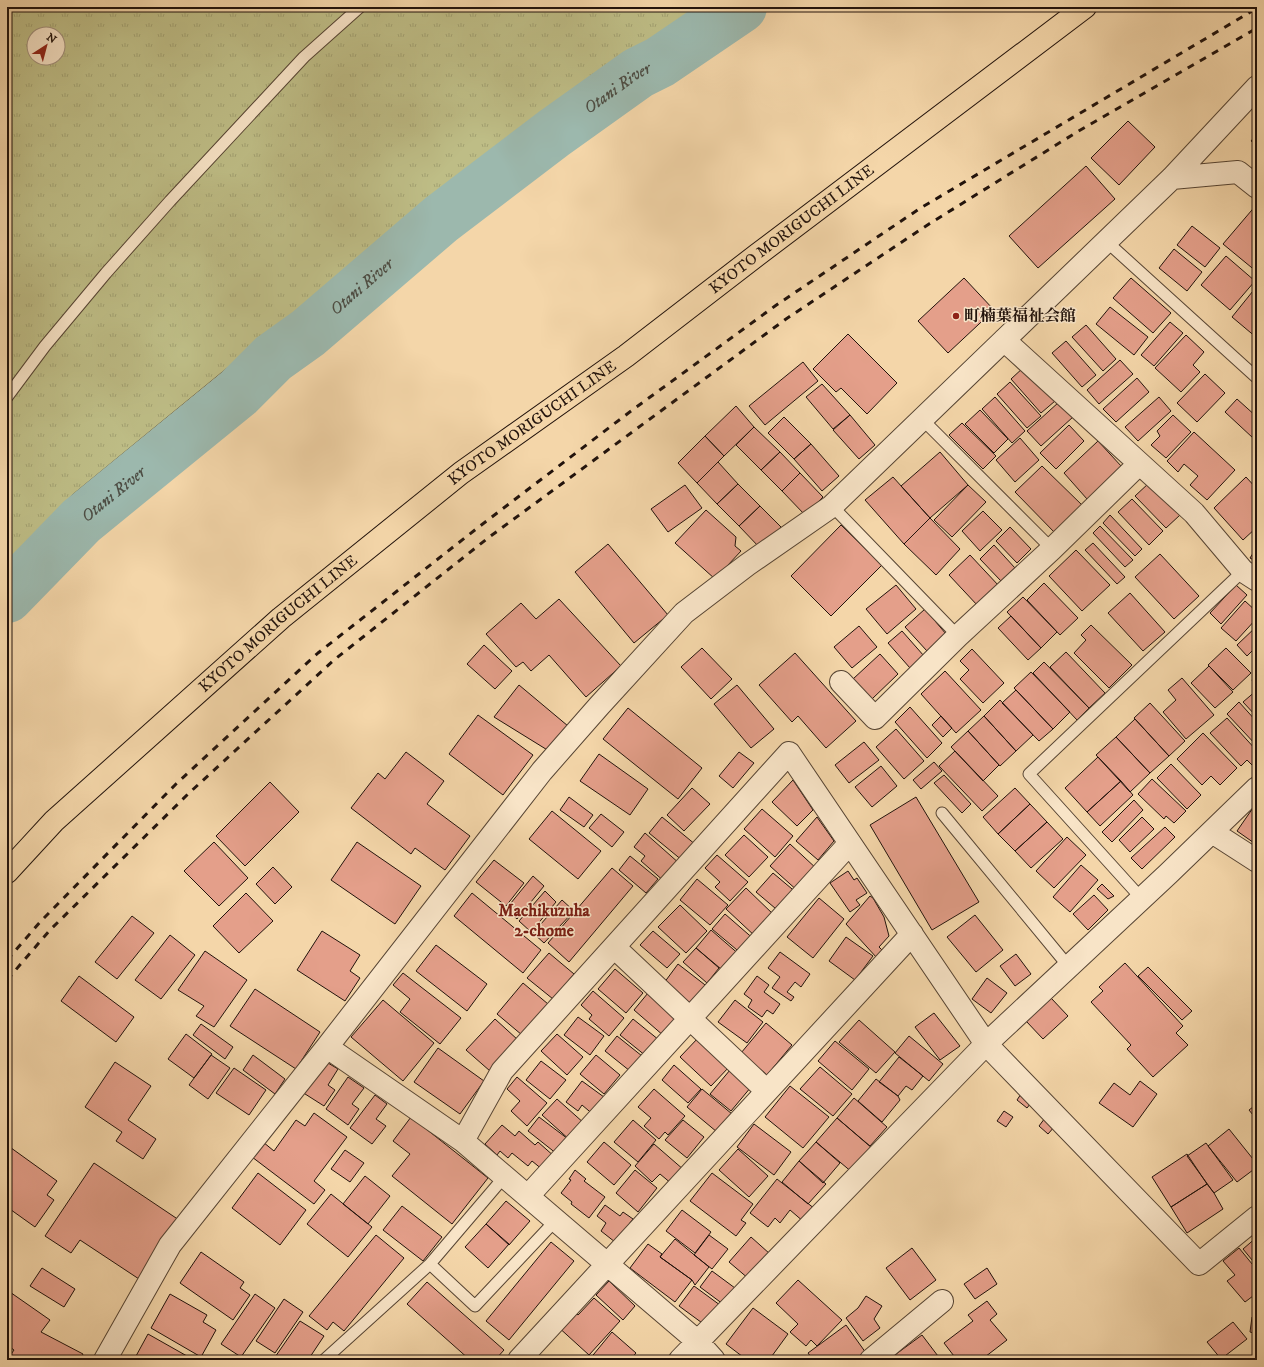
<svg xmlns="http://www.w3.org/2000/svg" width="1264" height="1367" font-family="'IM FELL DW Pica','Noto Serif JP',serif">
  <defs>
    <pattern id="grass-tufts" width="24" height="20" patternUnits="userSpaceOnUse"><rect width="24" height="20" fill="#bebd86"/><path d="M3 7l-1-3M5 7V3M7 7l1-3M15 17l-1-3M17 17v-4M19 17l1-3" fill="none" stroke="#a3a272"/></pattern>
  </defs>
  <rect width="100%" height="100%" fill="#f4d6a9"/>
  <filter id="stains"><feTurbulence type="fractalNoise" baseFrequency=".005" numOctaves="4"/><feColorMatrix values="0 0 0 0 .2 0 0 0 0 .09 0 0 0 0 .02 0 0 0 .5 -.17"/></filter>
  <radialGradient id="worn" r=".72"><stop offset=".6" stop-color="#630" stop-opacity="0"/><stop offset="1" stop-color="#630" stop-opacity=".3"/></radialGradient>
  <path fill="url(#grass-tufts)" stroke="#706849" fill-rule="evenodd" d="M7,7H707L459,178L72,495L7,562ZM34,34H58V58H34Z"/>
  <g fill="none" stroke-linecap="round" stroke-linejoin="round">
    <path stroke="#9cb8ad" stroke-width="52" id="s1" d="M7,597L81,521L238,393L273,358L308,333L441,219L554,133L638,73L660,62L741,7"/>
  </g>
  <path fill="#e49f8a" stroke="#22130c" d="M1128,121L1155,147L1119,185L1091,158Z
    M1257,134V145L1251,141Z
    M1086,166L1115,199L1038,268L1009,236Z
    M1257,204V272L1223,244Z
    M1192,226L1220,248L1205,267L1177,245Z
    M1174,249L1202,272L1187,291L1159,268Z
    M1226,256L1255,281L1230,310L1201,285Z
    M964,278L994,310L948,353L918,321Z
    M1131,278L1171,313L1153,333L1113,298Z
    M1257,286V338L1232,317Z
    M1110,307L1148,337L1134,355L1096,324Z
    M1170,322L1183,333L1154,366L1141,355Z
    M1086,325L1116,359L1103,371L1072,337Z
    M848,334L897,383L867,414L841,388L836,392L813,369Z
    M1186,335L1204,352L1193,365L1200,372L1181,392L1155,368Z
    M1066,341L1096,375L1082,387L1052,353Z
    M1120,360L1133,374L1099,404L1087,390Z
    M803,362L818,381L765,425L749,406Z
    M1024,367L1055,401L1041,413L1011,379Z
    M1205,374L1225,393L1197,422L1177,403Z
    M1137,378L1149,392L1116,422L1103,409Z
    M1010,382L1041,416L1027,428L997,394Z
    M822,384L850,415L833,429L806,397Z
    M995,397L1025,431L1012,443L982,409Z
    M1159,397L1171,411L1138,441L1125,427Z
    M1237,399L1257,417V433L1253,438L1225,412Z
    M1059,402L1073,417L1041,446L1027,431Z
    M736,406L754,427L724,456L705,436Z
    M980,410L1008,439L994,453L965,424Z
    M850,415L875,445L859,459L833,430Z
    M1173,415L1191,432L1166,458L1151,445L1160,436L1157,431Z
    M784,417L811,444L794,459L768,433Z
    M962,423L996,456L983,469L949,435Z
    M1069,425L1084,441L1056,469L1040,453Z
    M754,427L780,452L761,470L736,445Z
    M1194,432L1235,470L1207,500L1190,485L1198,476L1184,464L1178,472L1167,461Z
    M705,436L724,456L697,483L678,463Z
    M1020,438L1039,460L1015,482L996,460Z
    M1098,441L1122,467L1087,499L1064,473Z
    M811,444L839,476L822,491L794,459Z
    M780,452L800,473L782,491L761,470Z
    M940,452L968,485L930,518L901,486Z
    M718,462L738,484L717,504L697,483Z
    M1042,466L1083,506L1056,534L1015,492Z
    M800,473L823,497L805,515L782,491Z
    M893,477L930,518L904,544L865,500Z
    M1246,477L1257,489V527L1243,540L1214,508Z
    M1149,483L1180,515L1166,528L1135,496Z
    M738,484L760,506L739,526L717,504Z
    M685,485L702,508L668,532L651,509Z
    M968,485L986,502L952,537L934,520Z
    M1132,499L1163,531L1149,545L1118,512Z
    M760,506L781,527L760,548L739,526Z
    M706,510L736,537L735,546L741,551L715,579L675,543Z
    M983,511L1002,530L980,551L962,531Z
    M1110,515L1142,549L1135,556L1103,523Z
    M930,518L960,549L936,575L904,544Z
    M841,525L882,565L831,616L791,576Z
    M1100,526L1133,560L1125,567L1093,533Z
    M1010,527L1031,549L1017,563L996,541Z
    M1093,543L1125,577L1117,584L1085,550Z
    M608,544L668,615L634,643L575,572Z
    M994,545L1015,568L1001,581L980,559Z
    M1257,547V562L1250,558Z
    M1076,550L1110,585L1082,611L1049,576Z
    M1160,554L1199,596L1174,619L1135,577Z
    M970,555L999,586L978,606L949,575Z
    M1044,583L1078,618L1060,635L1027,600Z
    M896,585L916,609L887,634L866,609Z
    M1236,585L1247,595L1221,624L1210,613Z
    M1130,593L1165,632L1143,651L1108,613Z
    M1023,597L1057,632L1041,648L1007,612Z
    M559,599L621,666L586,697L549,655L531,671L523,662L516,667L486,634L521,603L536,619Z
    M1245,601L1257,612V618L1236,641L1221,628Z
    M925,609L946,634L927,651L905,627Z
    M1011,616L1041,648L1028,660L998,628Z
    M1091,625L1132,665L1109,688L1074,653L1086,640L1081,635Z
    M859,626L877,647L852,668L834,647Z
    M1257,626V646L1247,656L1237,645Z
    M902,631L924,656L910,668L888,643Z
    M484,645L512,671L495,689L467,664Z
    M702,648L732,679L711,699L681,667Z
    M1226,648L1251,673L1233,690L1208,665Z
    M972,649L1004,683L983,703L960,679L969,670L960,661Z
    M1066,652L1105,693L1089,708L1050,667Z
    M1257,652V661L1253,656Z
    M795,653L856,721L826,748L798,716L792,722L759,685Z
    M880,654L898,674L872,699L853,679Z
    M1044,662L1089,708L1077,720L1033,673Z
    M1209,666L1233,692L1215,708L1191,683Z
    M945,671L981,710L956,733L921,694Z
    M1031,672L1070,712L1053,729L1014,688Z
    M1257,674V688L1252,680Z
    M1182,678L1214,715L1186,739L1163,712L1176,700L1168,690Z
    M519,685L568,726L549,751L494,717Z
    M737,685L774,729L751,748L714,704Z
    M1016,690L1053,729L1039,741L1002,703Z
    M1257,690V717L1243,702Z
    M1000,700L1033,735L1016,751L984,716Z
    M1239,702L1257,722V746L1227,714Z
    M1150,703L1185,741L1169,756L1134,718Z
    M910,707L942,743L927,758L895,722Z
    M628,708L702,768L678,799L603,739Z
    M478,715L533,755L503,795L449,754Z
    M941,716L952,728L943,737L932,725Z
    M984,716L1016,751L1000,766L968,731Z
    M1227,718L1257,751V762L1253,766L1247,760L1241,766L1210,733Z
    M1135,719L1169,756L1150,773L1116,737Z
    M896,729L924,761L904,779L876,747Z
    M968,731L999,765L983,781L951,747Z
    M1203,733L1237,768L1220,785L1211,776L1202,785L1177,759Z
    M1116,737L1150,773L1130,792L1096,755Z
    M864,742L879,760L849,783L835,765Z
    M955,751L998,796L982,811L939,766Z
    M406,752L444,781L427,804L470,836L445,870L415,848L411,854L351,808L378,773L385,779Z
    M739,752L754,763L733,788L719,776Z
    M599,754L648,789L630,815L580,781Z
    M1098,757L1121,781L1087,812L1065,788Z
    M934,762L942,771L921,789L913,780Z
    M1171,764L1201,795L1187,809L1157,778Z
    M881,766L897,786L872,807L855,787Z
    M944,775L971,804L962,813L934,783Z
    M1152,779L1186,811L1174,823L1166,816L1164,819L1138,794Z
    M793,780L813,810L797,826L772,802Z
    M1121,781L1133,795L1100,826L1087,812Z
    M270,782L299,812L245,866L216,836Z
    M692,788L710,804L684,831L667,815Z
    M1015,788L1030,804L998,834L983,817Z
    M569,797L593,815L584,827L560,810Z
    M916,797L979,902L932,930L870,825Z
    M1134,800L1143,810L1112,842L1102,832Z
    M1030,804L1047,822L1015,851L998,834Z
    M1255,805L1257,806V845L1237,831Z
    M762,809L793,836L775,857L744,829Z
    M552,811L601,851L578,879L529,839Z
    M601,814L624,832L612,847L589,828Z
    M662,817L696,845L683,861L649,833Z
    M817,817L834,841L818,860L796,841Z
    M1142,817L1154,829L1130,852L1119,840Z
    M1047,822L1063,839L1031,868L1015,851Z
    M1165,827L1175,837L1142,869L1131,858Z
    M645,833L680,864L665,882L641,861L645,856L634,847Z
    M744,835L768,857L749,877L725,855Z
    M1067,837L1086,855L1054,888L1036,871Z
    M214,842L248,878L219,906L184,871Z
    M357,842L421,886L395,924L331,880Z
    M790,844L818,870L799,892L770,866Z
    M717,855L748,882L730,901L715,887L720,882L705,868Z
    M630,856L658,879L646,893L619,870Z
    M494,860L524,883L506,906L476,882Z
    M1081,865L1098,880L1070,912L1053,897Z
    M273,867L292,887L275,904L256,884Z
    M612,868L633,886L569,962L548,943Z
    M848,871L854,880L857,878L867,893L856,900L860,905L850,912L830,883Z
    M773,873L798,894L782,914L756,892Z
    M533,876L544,886L517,919L506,909Z
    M697,879L728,905L710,925L680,900Z
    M1102,884L1114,896L1108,899L1097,889Z
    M746,888L775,916L756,937L726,909Z
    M545,891L556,902L531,932L519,921Z
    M246,893L273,921L239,953L213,926Z
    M472,893L541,950L523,973L454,916Z
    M1094,895L1108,910L1088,930L1073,914Z
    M870,896L873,898L884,917L889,936L879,947L883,951L877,958L846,924Z
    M819,898L844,919L813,958L787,937Z
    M562,900L574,911L544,943L533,933Z
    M680,905L707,931L686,953L658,927Z
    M725,914L756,941L743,955L712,929Z
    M975,915L1003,950L976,972L947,937Z
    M132,916L154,933L117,979L95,962Z
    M711,930L741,956L727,974L696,948Z
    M322,931L360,955L350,971L360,978L345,1001L297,970Z
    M653,931L680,954L667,968L640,945Z
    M170,935L195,955L161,999L135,980Z
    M846,937L873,956L855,980L829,961Z
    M436,945L487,984L467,1011L416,971Z
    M696,948L719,968L707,983L683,962Z
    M205,951L247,980L214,1027L196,1016L204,1006L178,990Z
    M780,952L810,974L801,987L795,982L787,992L794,997L791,1001L772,988L780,977L768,968Z
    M549,953L574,974L553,999L527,978Z
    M1016,954L1031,974L1015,986L1000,966Z
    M1125,963L1183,1026L1176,1033L1188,1045L1153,1077L1127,1049L1131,1045L1091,1002L1103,991L1099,987Z
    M678,964L709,988L692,1011L661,987Z
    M1148,967L1192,1011L1182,1020L1138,976Z
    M615,969L643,993L626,1013L598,989Z
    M403,973L461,1018L440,1044L400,1012L410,999L393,985Z
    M79,976L134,1017L116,1042L61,1001Z
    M757,976L769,985L764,992L780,1004L773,1014L767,1010L762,1017L748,1007L752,1000L744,994Z
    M987,978L1007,993L991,1013L972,999Z
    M523,983L548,1004L522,1035L497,1014Z
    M255,989L320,1032L296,1069L230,1026Z
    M593,991L624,1018L609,1036L589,1019L592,1015L581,1005Z
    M648,993L678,1018L664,1036L634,1010Z
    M1051,998L1068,1016L1043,1039L1026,1021Z
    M383,1000L434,1043L403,1081L351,1037Z
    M735,1000L763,1022L747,1043L718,1022Z
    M934,1013L960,1046L940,1060L915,1027Z
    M578,1017L604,1036L590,1055L564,1035Z
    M495,1019L518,1040L490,1071L466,1050Z
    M633,1019L659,1040L646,1056L620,1035Z
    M859,1020L895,1052L876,1073L839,1042Z
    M766,1023L792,1045L767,1075L741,1053Z
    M201,1024L233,1047L225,1059L193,1035Z
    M186,1034L212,1054L194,1078L168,1059Z
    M557,1034L583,1057L567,1075L541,1051Z
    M617,1036L642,1056L630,1071L605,1051Z
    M909,1036L943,1064L929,1081L895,1053Z
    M699,1037L730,1066L711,1086L680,1057Z
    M835,1041L869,1069L852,1090L818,1061Z
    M438,1048L484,1081L460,1114L414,1082Z
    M211,1055L230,1068L208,1099L189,1085Z
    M253,1055L285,1079L275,1094L243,1070Z
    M596,1055L620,1075L604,1094L580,1074Z
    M899,1057L923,1076L912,1090L906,1086L898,1096L879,1082Z
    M323,1060L338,1069L328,1085L335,1090L324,1106L302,1092Z
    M541,1061L566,1080L550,1099L526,1080Z
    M115,1062L151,1086L128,1120L156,1139L143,1159L116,1141L122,1132L85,1107Z
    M674,1065L701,1089L688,1103L662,1080Z
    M820,1067L852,1094L833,1116L800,1089Z
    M234,1068L266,1090L249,1115L216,1093Z
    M730,1070L751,1087L731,1111L710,1094Z
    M348,1077L364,1088L352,1104L359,1109L348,1125L326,1109Z
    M517,1077L547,1103L527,1126L511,1111L520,1101L507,1089Z
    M876,1079L898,1096L900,1100L882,1122L858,1101Z
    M582,1081L608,1100L595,1116L582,1105L578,1111L566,1102Z
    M1140,1081L1157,1094L1133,1127L1099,1103L1114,1083L1130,1095Z
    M790,1086L829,1117L803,1148L765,1117Z
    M654,1089L685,1116L668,1135L665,1132L659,1139L644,1126L651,1118L638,1107Z
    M702,1089L732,1114L717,1132L687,1107Z
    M1023,1091L1034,1099L1027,1108L1017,1100Z
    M375,1095L387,1104L376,1119L386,1126L372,1144L350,1128Z
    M854,1098L887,1127L870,1146L837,1118Z
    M557,1099L585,1124L571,1141L542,1115Z
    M1257,1104V1120L1249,1110Z
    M1004,1111L1013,1117L1006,1127L997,1121Z
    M314,1113L347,1137L314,1181L325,1190L314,1204L252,1157L263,1142L274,1151L296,1120L305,1126Z
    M411,1117L488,1178L452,1224L392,1176L410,1154L393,1141Z
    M539,1117L568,1139L557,1154L528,1131Z
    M837,1118L873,1149L853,1173L816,1142Z
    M1045,1118L1055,1126L1048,1134L1039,1126Z
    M633,1120L656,1140L638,1162L614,1142Z
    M683,1120L704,1137L687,1158L665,1140Z
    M754,1124L791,1152L774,1175L737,1147Z
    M502,1125L515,1136L519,1131L535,1145L538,1142L555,1157L543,1170L532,1161L528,1166L512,1153L508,1158L500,1151L497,1155L485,1144Z
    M1229,1129L1257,1164V1167L1237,1182L1208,1146Z
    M604,1142L631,1165L614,1185L587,1162Z
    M816,1142L840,1163L823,1183L799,1161Z
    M1206,1143L1233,1180L1214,1193L1187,1156Z
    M654,1144L684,1170L672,1184L660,1174L652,1182L635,1166Z
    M7,1145L57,1181L47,1195L54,1200L35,1227L7,1207Z
    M738,1149L768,1176L749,1197L719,1170Z
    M345,1150L364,1163L350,1182L331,1169Z
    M1187,1154L1207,1184L1171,1207L1152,1177Z
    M799,1161L826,1184L808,1204L782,1182Z
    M94,1163L179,1220L139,1279L80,1240L71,1253L45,1236Z
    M575,1170L586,1179L584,1181L605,1197L589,1218L571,1204L572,1202L561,1193L571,1180L569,1179Z
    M635,1170L657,1188L638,1212L616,1193Z
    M258,1173L306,1210L280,1245L232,1208Z
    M712,1173L753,1204L741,1220L746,1223L736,1236L690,1201Z
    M365,1176L390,1196L368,1224L343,1204Z
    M777,1179L815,1209L804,1222L790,1210L780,1223L775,1218L768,1227L750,1213Z
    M1207,1184L1214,1193L1223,1209L1187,1233L1171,1207Z
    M331,1194L372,1227L348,1257L307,1224Z
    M506,1201L530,1221L509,1245L486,1224Z
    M605,1205L620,1216L623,1212L633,1219L615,1242L601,1231L606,1223L597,1216Z
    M402,1206L442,1237L423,1261L383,1230Z
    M682,1210L711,1232L695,1253L666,1231Z
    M486,1224L509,1244L488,1268L465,1247Z
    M376,1235L404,1258L344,1331L333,1322L327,1330L309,1316Z
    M709,1235L728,1249L712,1269L694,1255Z
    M751,1237L770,1254L749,1279L729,1262Z
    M1257,1237V1266L1243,1249Z
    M675,1239L709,1267L695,1285L692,1280L660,1257Z
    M551,1242L574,1261L509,1340L486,1321Z
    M648,1244L662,1254L660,1257L692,1280L675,1302L630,1268Z
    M912,1248L936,1280L910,1300L886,1268Z
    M1239,1248L1257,1270V1293L1245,1302L1227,1281L1235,1275L1223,1261Z
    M201,1252L244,1282L240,1288L250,1295L233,1320L180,1283Z
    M42,1268L75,1289L64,1307L30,1286Z
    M987,1268L997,1284L975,1299L964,1284Z
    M712,1271L739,1291L727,1307L700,1287Z
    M798,1280L842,1320L817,1346L811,1340L806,1346L790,1332L798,1324L776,1303Z
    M609,1281L635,1306L623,1320L596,1295Z
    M427,1282L504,1350L495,1360H470L407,1304Z
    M694,1286L724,1308L709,1328L679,1306Z
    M7,1290L50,1320L41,1332L83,1354L80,1360H7L14,1350L7,1345Z
    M170,1294L207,1315L203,1322L216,1330L201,1357L151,1328Z
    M255,1294L275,1308L241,1357L221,1344Z
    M866,1296L882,1306L874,1319L880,1328L863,1341L846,1318L858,1308Z
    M594,1298L620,1321L589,1355L556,1325L571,1309L578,1315Z
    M284,1299L303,1312L275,1353L256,1341Z
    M987,1301L997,1314L990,1320L1007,1340L981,1360H957L944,1343L973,1321L968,1315Z
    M753,1308L788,1334L769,1360H747L726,1344Z
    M1252,1317L1257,1318V1334L1250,1332Z
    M300,1321L324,1336L308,1360H273Z
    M1233,1322L1247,1339L1221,1359L1207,1342Z
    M846,1325L866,1353L858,1360H813L808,1353Z
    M612,1332L636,1353L630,1360H589Z
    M148,1334L194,1360H143L136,1356Z
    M922,1335L941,1360H888Z"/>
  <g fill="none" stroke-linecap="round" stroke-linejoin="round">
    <defs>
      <path id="service" d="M1106,241L1257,378
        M7,397L45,346L106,273L170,201L304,57L360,7
        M922,419L1052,549
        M832,506L958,636
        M942,813L1069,967
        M1142,899L1029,774L1243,571
        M430,1264L505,1176
        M324,1360L430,1264L475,1306L556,1220"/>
      <path id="minor" d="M1172,178L1238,172L1257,187
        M1004,340L1194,513L1243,571L1257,580
        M841,682L875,718L958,636L1052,549L1139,464
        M1212,832L1257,861
        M614,947L767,1091
        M327,1047L463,1141L697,1341L714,1360
        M463,1141L502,1071L789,753L986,1044L1199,1264L1257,1217
        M528,1196L850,843
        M105,1360L170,1245L327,1047L542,771L599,706L684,613L747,565L832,506L1172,178L1257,87
        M519,1360L912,934
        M680,1360L986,1044L1168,874L1257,788
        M871,1360L942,1301"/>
      <g id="primary">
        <path id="s2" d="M7,872L54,821L281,618L461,473L626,356L757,255L1085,7"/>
      </g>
    </defs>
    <use href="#service" stroke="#564433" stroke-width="13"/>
    <use href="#minor" stroke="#564433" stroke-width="24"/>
    <use href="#primary" stroke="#22130c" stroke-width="24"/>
    <use href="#service" stroke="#f8e4c7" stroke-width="11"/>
    <use href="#minor" stroke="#f8e4c7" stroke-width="22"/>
    <use href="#primary" stroke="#f4d6a9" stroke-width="22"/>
    <path stroke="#22130c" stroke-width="3" stroke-dasharray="7 7" stroke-linecap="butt" d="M7,960L41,921L176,784L318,653L480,526L631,411L775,306L919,209L1257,8
      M7,980L50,930L188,794L334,660L488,538L786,319L929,224L1077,132L1257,28"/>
  </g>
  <circle fill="#8f2418" stroke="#f8e4c7" stroke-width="1.5" cx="956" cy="316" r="4"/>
  <g text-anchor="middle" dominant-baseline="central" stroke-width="3" stroke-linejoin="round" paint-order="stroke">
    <g font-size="16" fill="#22130c" stroke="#f8e4c7">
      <text stroke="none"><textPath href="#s2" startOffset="1016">KYOTO MORIGUCHI LINE</textPath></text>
      <text stroke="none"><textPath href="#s2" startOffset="692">KYOTO MORIGUCHI LINE</textPath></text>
      <text stroke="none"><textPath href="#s2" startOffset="368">KYOTO MORIGUCHI LINE</textPath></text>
    </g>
    <g font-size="16" font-weight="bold" fill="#22130c" stroke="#f8e4c7" text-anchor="start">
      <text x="964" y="316">町楠葉福祉会館</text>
    </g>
    <g font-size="17" font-style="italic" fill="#4d4d44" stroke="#f8e4c7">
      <text stroke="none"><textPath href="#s1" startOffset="796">Otani River</textPath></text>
      <text stroke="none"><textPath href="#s1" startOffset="472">Otani River</textPath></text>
      <text stroke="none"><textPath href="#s1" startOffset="148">Otani River</textPath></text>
    </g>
    <g font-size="17" font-weight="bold" fill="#7a1f14" stroke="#f8e4c7">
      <text x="544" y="911">Machikuzuha<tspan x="544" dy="20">2-chome</tspan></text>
    </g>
  </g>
  <rect width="1264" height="1367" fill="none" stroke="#f4d6a9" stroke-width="24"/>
  <rect x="8" y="8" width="1248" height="1351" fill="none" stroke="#22130c" stroke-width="2"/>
  <rect x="12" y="12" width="1240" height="1343" fill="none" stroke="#22130c"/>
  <g transform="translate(46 46) rotate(36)"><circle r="19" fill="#f8e4c7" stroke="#a2907c"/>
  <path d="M0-3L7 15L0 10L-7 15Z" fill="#8f2418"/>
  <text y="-6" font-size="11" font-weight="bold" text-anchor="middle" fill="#22130c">N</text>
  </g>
  <rect width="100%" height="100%" filter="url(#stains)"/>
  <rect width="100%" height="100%" fill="url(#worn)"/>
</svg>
